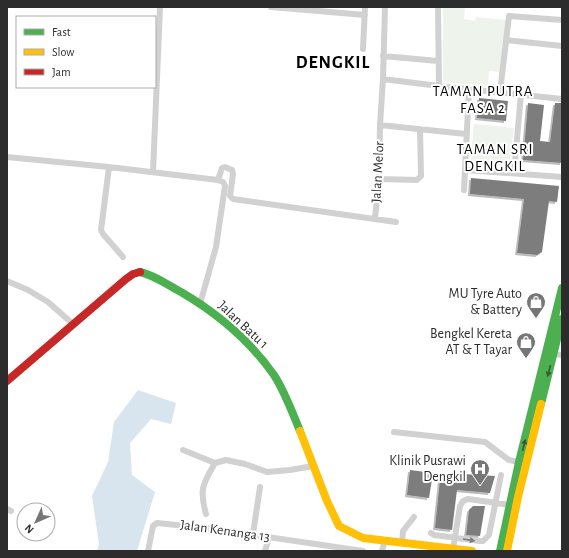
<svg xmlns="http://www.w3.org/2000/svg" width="569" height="558" font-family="'Alegreya Sans',sans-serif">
  <defs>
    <filter id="shadow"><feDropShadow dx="-2" dy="2" stdDeviation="0" flood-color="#0004"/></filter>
  </defs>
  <rect width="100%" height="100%" fill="#fff"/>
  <path fill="#eef3eb" d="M443,7H465L464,19L475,21L476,17L506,20L500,72L489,71L488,86L443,82Z
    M474,124L514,128L509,166L470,165Z"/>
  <path fill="#d8e5ee" d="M138,390L176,403L171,424L151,419L130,443L132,475L155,492L137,551H97L99,544L92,496L108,462L114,422Z"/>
  <path fill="#7d7d7d" filter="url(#shadow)" d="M479,98L508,101L506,121L477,118Z
    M528,103L544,105L540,141L550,142L555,103H562V163L523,160Z
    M471,178L559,186L557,202L549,201L542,252L537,255L517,253L524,199L470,194Z
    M410,470L433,473L429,498L407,495Z
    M448,473L495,476L490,493L457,490L452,530L435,528L440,479Z
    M473,506H485L480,536L466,535L469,510Z"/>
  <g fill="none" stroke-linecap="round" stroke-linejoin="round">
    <path stroke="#d1d1d1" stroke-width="6" d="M271,7L365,15
      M438,7L439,86
      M506,40L562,46
      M363,49L365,7
      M383,56L438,61
      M383,79L439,86L562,99
      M500,92L509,16L562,20
      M380,125L466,134
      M7,157L109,167L218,180L223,182L225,186L216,247L200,304
      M109,167L101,230L103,234L123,257
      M465,170L562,177
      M153,172L160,7
      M514,173L521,94
      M379,179L417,180L421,176L420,129
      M218,180L222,168L225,167L232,170L233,174L230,196L233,199L396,222
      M464,190L469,89
      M375,218L379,179L380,125L383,79L385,7
      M7,281L28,290L48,302L73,324
      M554,354L562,355
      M394,432L485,442L509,460L519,462
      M183,450L215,463L226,460L245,464L267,472L290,470L313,466
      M7,509L11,511
      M206,514C199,489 203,484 215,463
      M431,533L434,535L480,541H483L489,535L501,475
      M253,534L260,487
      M402,542L403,531L414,517
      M453,549L460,506L463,501L468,499L511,505
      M148,551L153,526L157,523L206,528L363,551
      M265,551L269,537
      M382,551L385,540"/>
    <path stroke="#4caf50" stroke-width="8" d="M140,272C154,275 168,285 181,292C217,313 250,341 274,375C285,392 292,412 300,431
      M541,404L562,319
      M500,551L519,462L562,288"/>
    <path stroke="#ffc107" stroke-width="8" d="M300,431L327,501L339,526L363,538L472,551
      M507,551L518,497L541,404"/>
    <path stroke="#c62828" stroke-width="8" d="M7,381L126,279L133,274L140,272"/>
  </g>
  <defs><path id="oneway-solid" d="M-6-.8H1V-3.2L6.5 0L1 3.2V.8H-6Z"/></defs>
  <g fill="#375a39">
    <use href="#oneway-solid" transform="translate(549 371) rotate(104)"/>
    <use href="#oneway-solid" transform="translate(524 445) rotate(-77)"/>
  </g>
  <use fill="#7e7e7e" href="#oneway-solid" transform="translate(469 540) rotate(9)"/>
  <defs>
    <symbol id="shop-pin" viewBox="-11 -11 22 30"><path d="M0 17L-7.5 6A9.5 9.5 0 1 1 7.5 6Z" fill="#767676" stroke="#fff"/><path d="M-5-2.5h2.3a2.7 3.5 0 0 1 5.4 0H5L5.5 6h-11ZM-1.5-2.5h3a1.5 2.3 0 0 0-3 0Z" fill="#fff"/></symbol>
    <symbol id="hospital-pin" viewBox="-11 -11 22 30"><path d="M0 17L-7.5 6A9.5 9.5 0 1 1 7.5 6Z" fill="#767676" stroke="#fff"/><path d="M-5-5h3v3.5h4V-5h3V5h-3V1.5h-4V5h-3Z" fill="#fff"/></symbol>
  </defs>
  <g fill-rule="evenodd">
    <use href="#shop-pin" x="525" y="291" width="22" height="30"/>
    <use href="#shop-pin" x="515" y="331" width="22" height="30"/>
    <use href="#hospital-pin" x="469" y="458" width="22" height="30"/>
  </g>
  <g text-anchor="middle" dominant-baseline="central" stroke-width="4" stroke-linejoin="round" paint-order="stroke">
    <g font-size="14" fill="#2c2c2c" stroke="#fff">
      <text transform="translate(378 172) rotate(-87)">Jalan Melor</text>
      <text transform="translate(243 325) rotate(43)">Jalan Batu 1</text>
      <text transform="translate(225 531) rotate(8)">Jalan Kenanga 13</text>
    </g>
    <g font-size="14" fill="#2c2c2c" stroke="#fff" text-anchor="end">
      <text x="522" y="294">MU Tyre Auto<tspan x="522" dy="16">&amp; Battery</tspan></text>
      <text x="512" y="334">Bengkel Kereta<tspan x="512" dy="16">AT &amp; T Tayar</tspan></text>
      <text x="466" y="461">Klinik Pusrawi<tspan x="466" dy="16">Dengkil</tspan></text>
    </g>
    <g font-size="15" letter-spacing="1" fill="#000" stroke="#fff">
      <text x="483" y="91">TAMAN PUTRA<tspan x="483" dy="17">FASA 2</tspan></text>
      <text x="495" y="149">TAMAN SRI<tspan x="495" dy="17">DENGKIL</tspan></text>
    </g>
    <g font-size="18" font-weight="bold" letter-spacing="1" fill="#000" stroke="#fff">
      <text x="333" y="63">DENGKIL</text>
    </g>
  </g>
  <rect width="569" height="558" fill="none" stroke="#2c2c2c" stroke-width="16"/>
  <rect x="16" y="16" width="140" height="72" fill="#ffffff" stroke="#ababab"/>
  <rect x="24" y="29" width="20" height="6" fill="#4caf50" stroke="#ababab"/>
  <text x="52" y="36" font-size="12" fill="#2c2c2c">Fast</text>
  <rect x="24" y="49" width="20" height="6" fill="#ffc107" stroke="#ababab"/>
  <text x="52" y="56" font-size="12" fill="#2c2c2c">Slow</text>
  <rect x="24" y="69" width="20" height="6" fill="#c62828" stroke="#ababab"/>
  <text x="52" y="76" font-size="12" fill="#2c2c2c">Jam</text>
  <g transform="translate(36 522) rotate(225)"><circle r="19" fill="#ffffff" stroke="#ababab"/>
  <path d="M0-3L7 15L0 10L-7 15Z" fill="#767676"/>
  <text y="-6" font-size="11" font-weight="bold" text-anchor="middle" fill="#2c2c2c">N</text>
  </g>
</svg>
